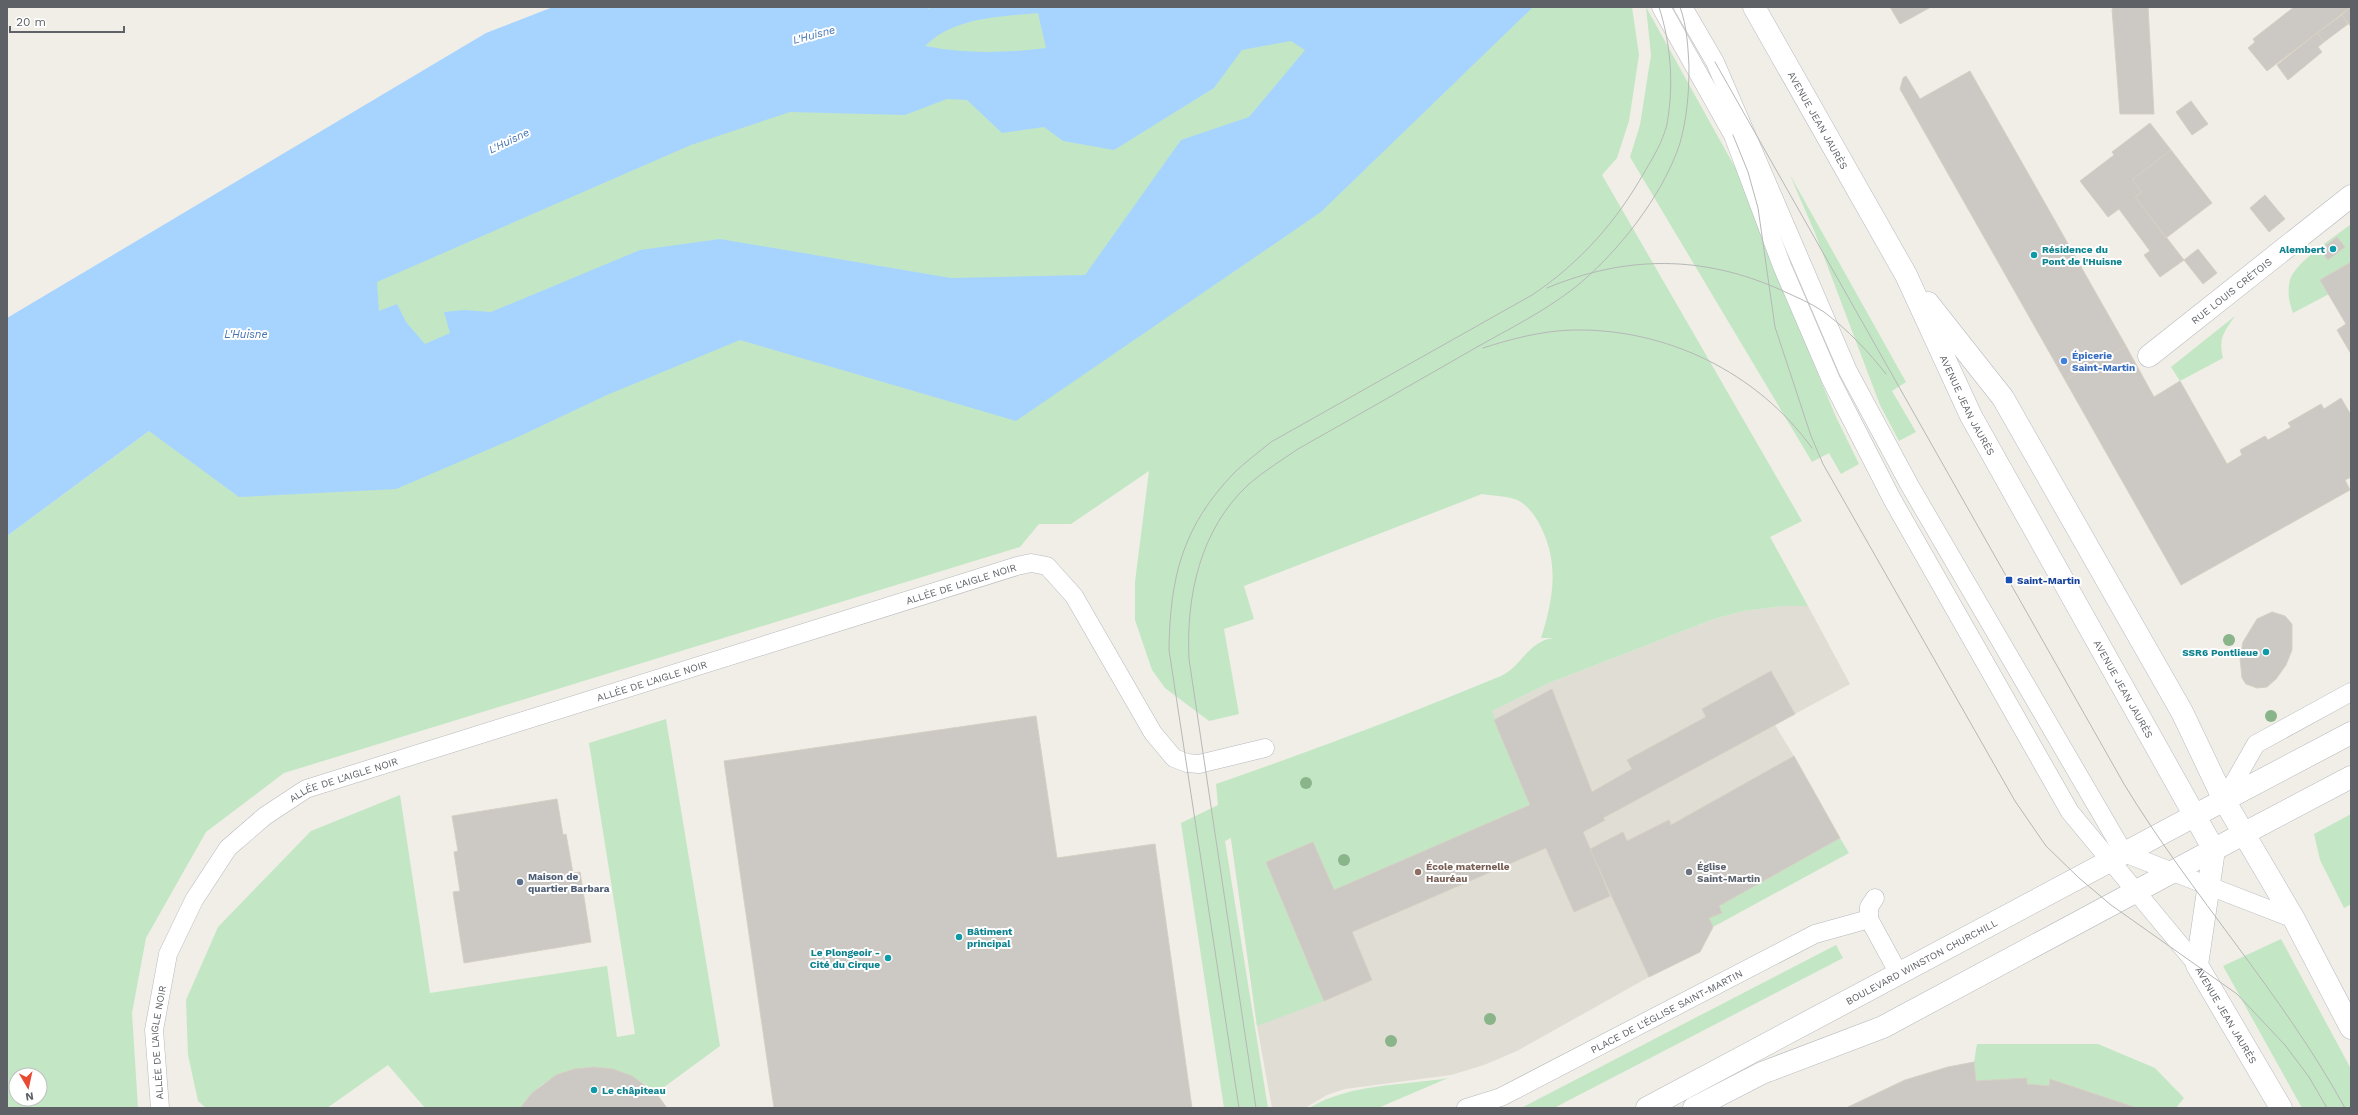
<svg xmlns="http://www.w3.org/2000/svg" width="2358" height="1115" font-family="'Work Sans',sans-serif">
  <rect width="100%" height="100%" fill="#f0eee6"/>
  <path fill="#e0ddd4" d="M1785,606H1808L1850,684L1775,725L1794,756L1671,825L1669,820L1627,841L1623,832L1590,849L1649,977L1517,1051L1484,1065L1451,1075L1345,1089L1327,1095L1305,1108H1272L1257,1026L1231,838L1549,683L1714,619L1744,611Z"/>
  <path fill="#c3e7c5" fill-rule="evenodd" d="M847,7H1632L1639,55L1629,121L1617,158L1602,175L1802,521L1770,537L1808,606H1785L1744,611L1714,619L1549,683L1492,711L1530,805L1334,890L1313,842L1266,862L1324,1001L1257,1026L1231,838L1225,841L1268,1108H1224L1181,823L1218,805L1216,784C1312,751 1407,715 1501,676C1521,667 1529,640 1554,638H1541C1552,603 1559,569 1544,534C1539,521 1532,510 1521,502C1512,496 1493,496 1482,494L1244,586L1254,619L1224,629L1239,714L1209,721L1165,688L1152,670L1135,620V582L1149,471L1071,524H1039L1020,547L284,773L206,832L146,938L132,1013L138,1108H7V536L149,431L393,197ZM16,1075H40V1099H16Z
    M1646,7L1742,180L1761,221L1811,357L1836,417L1859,464L1841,474L1829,453L1812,462L1630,157L1640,125L1651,55Z
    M1790,175L1906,382L1892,391L1916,432L1899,441L1880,405L1815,233Z
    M2351,224V262L2321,280L2329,294L2293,313C2289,302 2287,292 2290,280C2295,262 2336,236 2351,224ZM2337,237L2345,247L2328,260L2320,250Z
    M2235,316C2224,332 2218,338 2223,358L2180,381L2171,367Z
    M666,719L720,1046L656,1093C611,1054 555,1059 520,1108H425L388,1065L327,1108H206L198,1101L188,1055L186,1000L218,927L311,831L400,795L430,993L607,966L617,1037L635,1034L589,743Z
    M2351,814V904L2344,908L2320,860L2314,834Z
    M1840,838L1849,853L1713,927L1709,918L1722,913L1719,906Z
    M2281,939L2351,1069V1108H2302L2223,966Z
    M1836,945L1843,958L1554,1108H1521Z
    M1977,1044H2098L2155,1068L2184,1098L2176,1108H2137L2051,1079L2049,1086L2027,1084V1078L1976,1081L1974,1062Z
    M1448,1078L1378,1108H1309C1351,1083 1401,1086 1448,1078Z"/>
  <path fill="#a7d4ff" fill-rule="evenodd" d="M553,7H927L928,9L932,7H1533L1321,212L1016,421L740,340L607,395L520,436L396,489L239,497L149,431L7,536V318L486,33ZM1038,13L1046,48C1005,53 966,54 925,46C955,17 998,17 1038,13ZM1291,41L1305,50L1249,117L1181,140L1085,275L951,278L720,239L640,250L491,312L464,310L444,312L450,333L425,344L406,322L397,304L379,311L377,282L691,145L790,112L905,115L947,99L967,100L1002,133L1044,127L1063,141L1114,150L1214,88L1242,50Z"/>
  <path fill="#ccc8c3" stroke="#d5d0c4" d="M1890,7H1931L1900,24Z
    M2114,7H2148L2154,114H2120L2112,9Z
    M2294,7H2351L2267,71L2248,48L2255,42L2253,39Z
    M2351,7V27L2342,15Z
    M2342,15L2348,24L2324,42L2317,33Z
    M2317,33L2324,42L2318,47L2322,52L2288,80L2277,65Z
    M1970,71L2126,346L2065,380L1900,89L1903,78L1906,76L1920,99Z
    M2191,101L2208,124L2192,135L2176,112Z
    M2150,123L2171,150L2132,180L2142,192L2135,197L2184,260L2160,277L2144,255L2150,251L2119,209L2108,217L2080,181L2114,155L2112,152Z
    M2171,150L2212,203L2166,238L2135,197L2142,192L2132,180Z
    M2265,195L2285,219L2269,232L2250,208Z
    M2337,237L2345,247L2328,260L2320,250Z
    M2198,249L2217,273L2203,284L2184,260Z
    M2351,262V354L2337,330L2346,324L2320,280Z
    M2126,346L2154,397L2180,381L2227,464L2242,455L2240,450L2265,436L2268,440L2291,427L2288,423L2321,404L2324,409L2341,398L2351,415V477L2345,480L2350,490L2181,585L2065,380Z
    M2272,612L2285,616L2292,624V650L2286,665L2276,679L2267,687L2257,688L2246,684L2242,678L2240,658L2243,642L2257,619Z
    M1771,671L1795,714L1603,818L1605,820L1583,832L1610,896L1574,912L1546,848L1352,932L1372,980L1324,1001L1266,862L1313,842L1334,890L1530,805L1494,720L1552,689L1592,792L1632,769L1627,760L1706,717L1702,709Z
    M1036,716L1057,858L1155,844L1192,1108H774L724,761Z
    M1794,756L1840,838L1719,906L1722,913L1709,918L1713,927L1700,952L1649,977L1590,849L1623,832L1627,841L1669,820L1671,825Z
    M557,799L563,835L566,834L573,873L580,872L591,942L464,963L453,892L460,891L454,852L458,851L452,816Z
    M1974,1062L1976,1081L2027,1078V1084L2049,1086L2050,1079L2137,1108H1846L1905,1080L1948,1067Z
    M594,1067L613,1069L632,1076L656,1093L667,1108H520L532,1093L556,1075L574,1069Z"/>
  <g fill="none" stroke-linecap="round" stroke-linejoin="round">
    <defs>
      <g id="service">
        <path d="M1661,7L1733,135L1782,266L1831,380L1892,499L2070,812L2197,965"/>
        <path d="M1683,7L1715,62L1848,371L1910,486L2124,853L2294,919"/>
        <path d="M2224,800L2256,744L2351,692"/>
        <path d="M1869,919V907L1875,898"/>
        <path id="s1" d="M160,1108L154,1030L168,954L194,900L228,848L265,816L306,789L1017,566L1031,563L1047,566L1074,596L1153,733L1174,758L1187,763L1199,764L1265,748"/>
        <path id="s2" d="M1466,1108L1501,1097L1815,934L1869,919L1899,974"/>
      </g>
      <g id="minor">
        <path id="s3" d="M2149,356L2351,196"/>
        <path d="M2224,800L2351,733"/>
        <path d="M2243,834L2351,777"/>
      </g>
      <g id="tertiary">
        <path id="s4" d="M1647,1108L2224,800"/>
        <path d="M1694,1108L1762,1073L1883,1027L2243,834"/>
      </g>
      <g id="secondary">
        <path id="s5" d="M1754,7L1906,275L1971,416L2214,850L2197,965L2281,1108"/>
        <path d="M1928,303L2003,398L2182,712L2224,800L2294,919L2351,1028"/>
      </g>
    </defs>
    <use href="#service" stroke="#b6b8bd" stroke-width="19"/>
    <use href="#minor" stroke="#b6b8bd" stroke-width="23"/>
    <use href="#tertiary" stroke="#b6b8bd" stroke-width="23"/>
    <use href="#secondary" stroke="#b7bac0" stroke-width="23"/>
    <use href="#service" stroke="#fff" stroke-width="18"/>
    <use href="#minor" stroke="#fff" stroke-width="22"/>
    <use href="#tertiary" stroke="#fff" stroke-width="22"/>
    <use href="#secondary" stroke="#fff" stroke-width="22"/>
    <path stroke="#b6b7b7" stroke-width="1" d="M1715,62L2124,784C2192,896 2282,993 2345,1108
      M1733,135L1748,172L1758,208L1775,327L1811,436L1823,464L2015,801L2046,846L2079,878L2111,905L2237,994L2285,1045L2309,1077L2327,1108
      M1547,288C1626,255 1703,255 1781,290C1796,297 1811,303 1824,312C1848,330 1868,351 1886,374
      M1483,348C1511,339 1541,331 1572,330C1666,328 1757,372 1812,448
      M1239,1108L1169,650C1170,578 1182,527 1234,473C1245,462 1259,452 1271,442L1532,295C1580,263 1617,221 1645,171C1654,156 1663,141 1667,124C1674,85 1671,44 1659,7
      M1256,1108L1189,659C1186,596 1200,529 1249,484C1264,471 1282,460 1298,449C1358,415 1418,381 1477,347C1509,329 1543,312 1573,289C1616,255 1663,196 1680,143C1687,118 1689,93 1689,67C1688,47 1687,26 1680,7"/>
  </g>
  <g fill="#8ab48a">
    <circle cx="2229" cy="640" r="6"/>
    <circle cx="2271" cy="716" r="6"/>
    <circle cx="1306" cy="783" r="6"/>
    <circle cx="1344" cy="860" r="6"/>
    <circle cx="1490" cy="1019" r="6"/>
    <circle cx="1391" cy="1041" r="6"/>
  </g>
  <g fill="#0f9aa8" stroke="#fff" stroke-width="1.5">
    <circle cx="2333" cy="249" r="4"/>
    <circle cx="2034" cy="255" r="4"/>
    <circle cx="2266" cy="652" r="4"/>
    <circle cx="959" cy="937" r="4"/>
    <circle cx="888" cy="958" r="4"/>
    <circle cx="594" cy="1090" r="4"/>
  </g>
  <circle fill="#3f7fe0" stroke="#fff" stroke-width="1.5" cx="2064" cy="361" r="4"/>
  <rect fill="#1a4fb4" stroke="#fff" stroke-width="1.5" x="2005" y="576" width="8" height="8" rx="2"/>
  <circle fill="#8d6e63" stroke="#fff" stroke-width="1.5" cx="1418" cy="872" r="4"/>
  <circle fill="#6b7280" stroke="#fff" stroke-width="1.5" cx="1689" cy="872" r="4"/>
  <circle fill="#5c6f8a" stroke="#fff" stroke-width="1.5" cx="520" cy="882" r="4"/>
  <g text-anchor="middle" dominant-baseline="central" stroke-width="4" stroke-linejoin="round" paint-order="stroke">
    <g font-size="10" fill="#5e6166" stroke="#fff">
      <text stroke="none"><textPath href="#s5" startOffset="130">AVENUE JEAN JAURÈS</textPath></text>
      <text stroke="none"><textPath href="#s3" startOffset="105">RUE LOUIS CRÉTOIS</textPath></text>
      <text stroke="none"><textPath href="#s5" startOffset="452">AVENUE JEAN JAURÈS</textPath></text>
      <text stroke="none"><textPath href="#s1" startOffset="1062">ALLÉE DE L'AIGLE NOIR</textPath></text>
      <text stroke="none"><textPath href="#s1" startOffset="738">ALLÉE DE L'AIGLE NOIR</textPath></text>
      <text stroke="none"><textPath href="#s5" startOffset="776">AVENUE JEAN JAURÈS</textPath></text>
      <text stroke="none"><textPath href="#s1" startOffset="414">ALLÉE DE L'AIGLE NOIR</textPath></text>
      <text stroke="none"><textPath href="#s4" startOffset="311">BOULEVARD WINSTON CHURCHILL</textPath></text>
      <text stroke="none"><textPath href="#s2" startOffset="223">PLACE DE L'ÉGLISE SAINT-MARTIN</textPath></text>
      <text stroke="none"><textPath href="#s5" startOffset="1135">AVENUE JEAN JAURÈS</textPath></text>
      <text stroke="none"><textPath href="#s1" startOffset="66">ALLÉE DE L'AIGLE NOIR</textPath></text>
    </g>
    <g font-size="10" font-weight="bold" fill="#0d838f" stroke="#fff" text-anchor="start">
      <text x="2042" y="249">Résidence du<tspan x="2042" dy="12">Pont de l'Huisne</tspan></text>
      <text x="2325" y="249" text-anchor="end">Alembert</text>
      <text x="2258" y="652" text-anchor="end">SSR6 Pontlieue</text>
      <text x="967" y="931">Bâtiment<tspan x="967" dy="12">principal</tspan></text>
      <text x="880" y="952" text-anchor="end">Le Plongeoir -<tspan x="880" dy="12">Cité du Cirque</tspan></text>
      <text x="602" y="1090">Le châpiteau</text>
    </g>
    <g font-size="10" font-weight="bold" fill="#366cbe" stroke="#fff" text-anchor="start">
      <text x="2072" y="355">Épicerie<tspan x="2072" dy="12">Saint-Martin</tspan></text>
    </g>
    <g font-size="10" font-weight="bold" fill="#164399" stroke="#fff" text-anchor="start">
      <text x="2017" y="580">Saint-Martin</text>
    </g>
    <g font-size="10" font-weight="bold" fill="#785e54" stroke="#fff" text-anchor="start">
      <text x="1426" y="866">École maternelle<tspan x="1426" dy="12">Hauréau</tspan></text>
    </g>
    <g font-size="10" font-weight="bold" fill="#5b616d" stroke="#fff" text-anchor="start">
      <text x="1697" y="866">Église<tspan x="1697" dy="12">Saint-Martin</tspan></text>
    </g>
    <g font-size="10" font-weight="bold" fill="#4e5e75" stroke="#fff" text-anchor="start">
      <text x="528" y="876">Maison de<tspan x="528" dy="12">quartier Barbara</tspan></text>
    </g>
    <g font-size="11" font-style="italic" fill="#4273b2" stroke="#fff">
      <text transform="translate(814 35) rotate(-15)">L'Huisne</text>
      <text transform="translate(509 141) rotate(-26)">L'Huisne</text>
      <text x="246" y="334">L'Huisne</text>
    </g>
  </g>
  <rect width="2358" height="1115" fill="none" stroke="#5e6166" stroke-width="16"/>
  <g transform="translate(28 1087) rotate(171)"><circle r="19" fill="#ffffff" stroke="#bfc0c2"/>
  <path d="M0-3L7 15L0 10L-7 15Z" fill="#e94a33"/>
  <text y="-6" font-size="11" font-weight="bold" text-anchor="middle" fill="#5e6166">N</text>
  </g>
  <path d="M10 26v6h114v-6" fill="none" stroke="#5e6166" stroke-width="2"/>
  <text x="16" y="26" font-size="12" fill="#5e6166" stroke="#ffffff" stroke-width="3" paint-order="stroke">20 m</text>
</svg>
